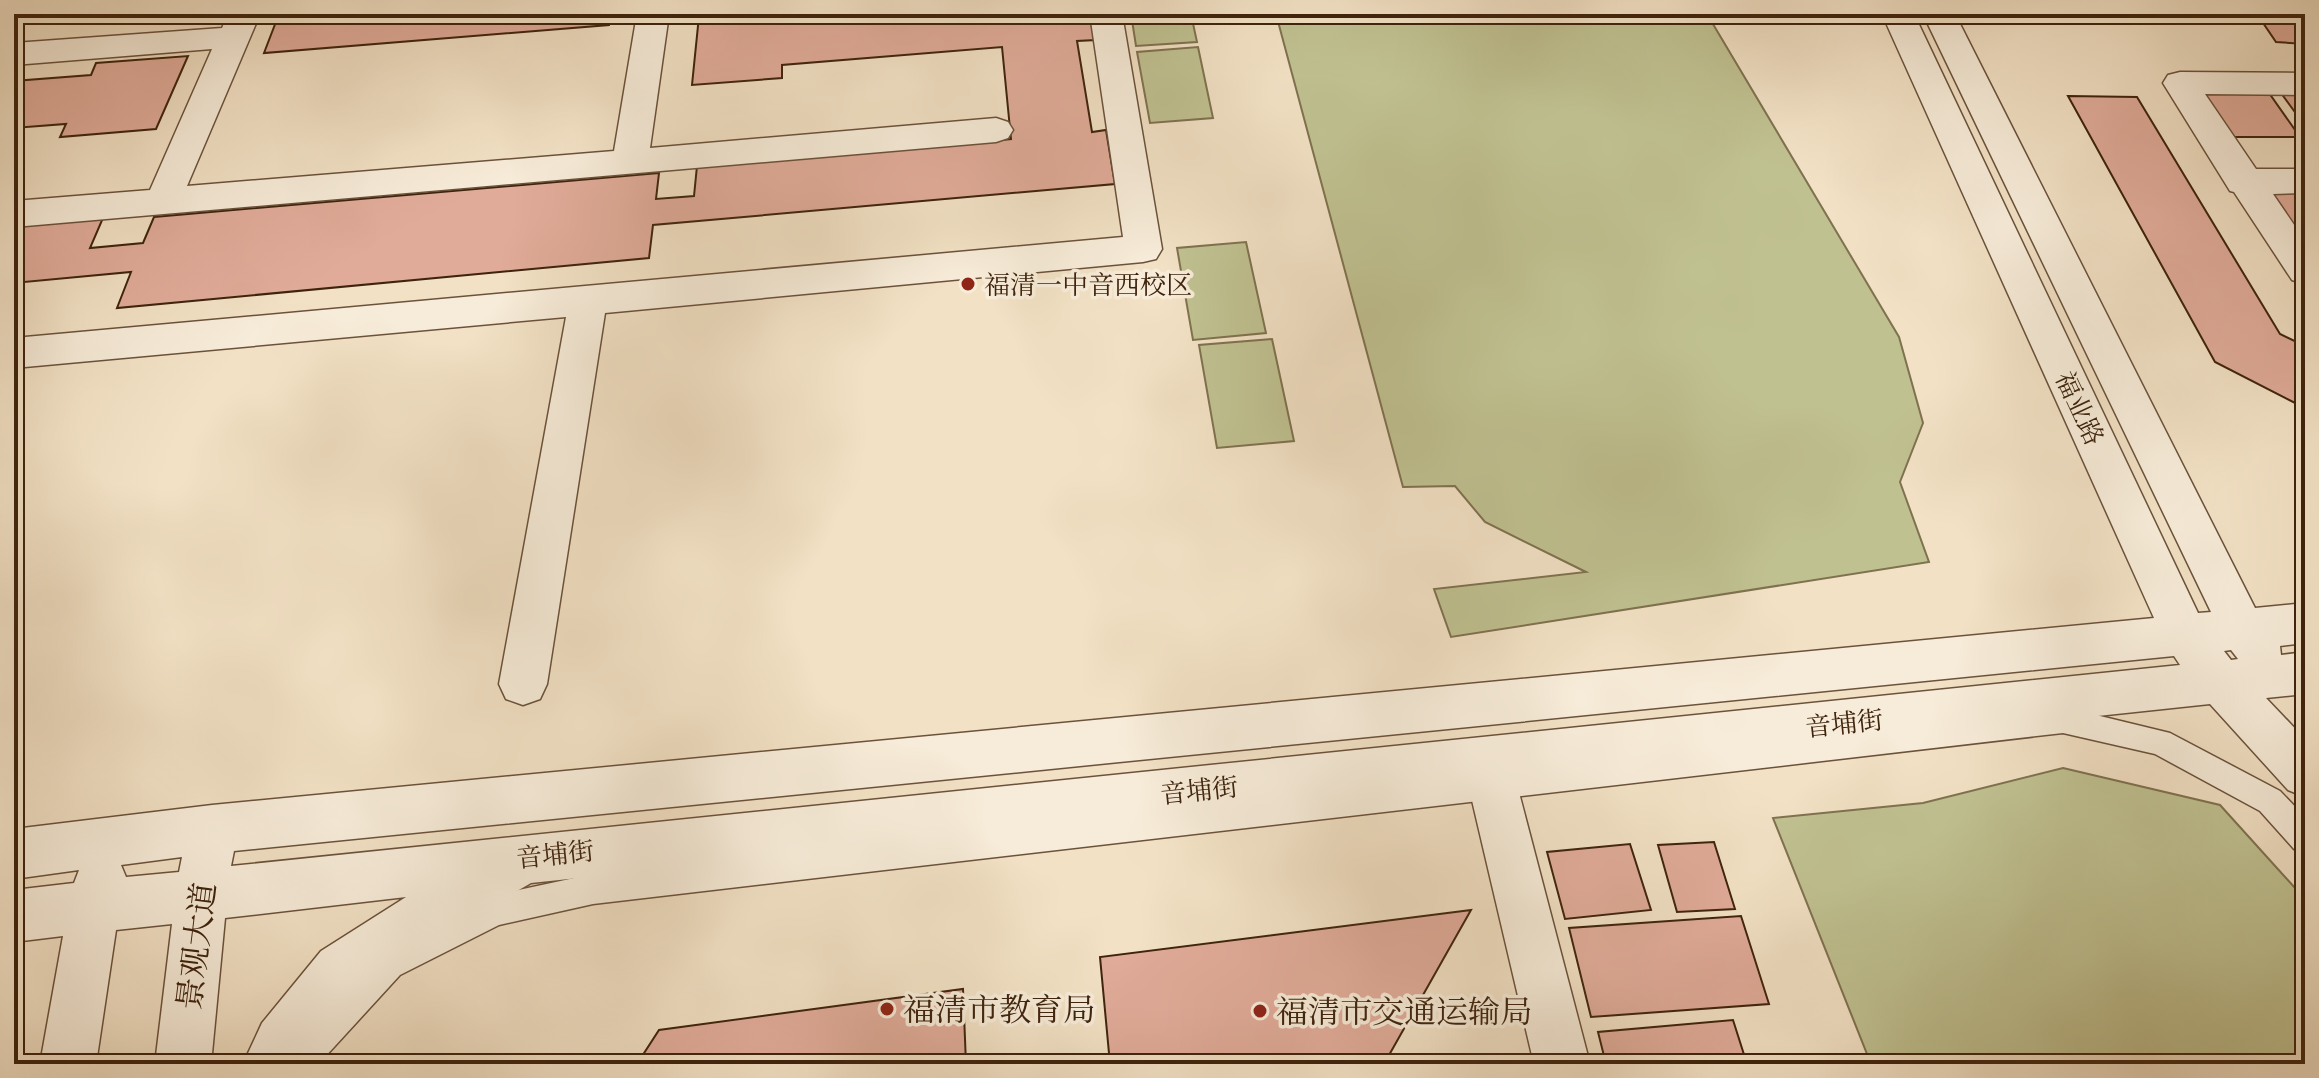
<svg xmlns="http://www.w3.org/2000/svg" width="2319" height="1078" font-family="'Gentium Book Plus','Noto Serif SC',serif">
  <rect width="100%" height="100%" fill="#f2e1c5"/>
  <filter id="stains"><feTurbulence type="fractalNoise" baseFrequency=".0025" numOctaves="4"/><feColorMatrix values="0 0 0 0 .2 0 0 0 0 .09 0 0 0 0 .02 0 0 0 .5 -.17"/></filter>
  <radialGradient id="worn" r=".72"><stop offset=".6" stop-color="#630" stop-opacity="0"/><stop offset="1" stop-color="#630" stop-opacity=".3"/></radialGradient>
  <path fill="#c0c191" stroke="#7f724f" stroke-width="2" d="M1131,14H1191L1197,42L1136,46Z
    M1276,14H1707L1899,337L1923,423L1900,482L1929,562L1451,637L1434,589L1586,572L1485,522L1455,486L1403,487Z
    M1198,47L1213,118L1150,123L1137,52Z
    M1246,242L1266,333L1193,340L1177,248Z
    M1272,339L1294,441L1217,448L1199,345Z
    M2063,768L2220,805L2305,899V1064H1871L1773,818L1923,803Z"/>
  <path fill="#e0ab99" stroke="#3e230d" stroke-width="2" d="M14,14H81L14,19Z
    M279,14H611L609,25L264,53Z
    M784,14V20L856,14H1091L1096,40L1077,41L1092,132L1106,130L1115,184L653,225L649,258L117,308L131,272L14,283V226L103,218L90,248L143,243L154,217L659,173L656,199L694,196L697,166L1011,139L1002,47L782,65V78L692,85L699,16Z
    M2257,14H2305V44L2276,42Z
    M188,56L156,129L60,137L66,124L14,128V81L91,75L96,63Z
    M2199,93H2269L2300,137H2229Z
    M2281,93H2305V126Z
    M2068,96L2137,97L2280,334L2305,346V408L2215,362Z
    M2262,189H2305V238H2296Z
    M1714,842L1735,909L1677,912L1658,845Z
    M1630,844L1651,910L1565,919L1547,852Z
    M1471,910L1384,1064H1110L1100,957Z
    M1741,916L1769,1004L1591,1017L1569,928Z
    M963,989L966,1064H637L659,1030Z
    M1733,1020L1747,1064H1606L1598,1032Z"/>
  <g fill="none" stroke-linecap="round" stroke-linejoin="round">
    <defs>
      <path id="service" d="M2063,707L2170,733L2280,791L2305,817V853L2294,849L2260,811L2155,754L2063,733L593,904L499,925L400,975L324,1058L322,1064H290L299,1036L378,953L495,895L593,874Z"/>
      <path id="minor" d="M228,14H260L187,186L614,151L637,14H669L650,148L996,118L1008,122L1013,130L1008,138L996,142L14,227V201L150,190L212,49L14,65V43L222,28Z
        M1090,14H1122L1162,249L1156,259L1143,262L605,313L547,684L540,699L523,705L506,699L499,684L566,317L14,368V338L1123,237Z
        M2180,72L2305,73V95L2205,94L2256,169H2305V193L2273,194L2305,241V284L2292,280L2234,192L2230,191L2163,83L2168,75Z
        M1487,739L1504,746L1511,762L1590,1064H1534L1463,762L1470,746Z"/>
      <path id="tertiary" d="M1882,14H1914L2198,613L2211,612L1923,14H1955L2255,608L2305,603V643L2280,646L2281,655L2305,652V694L2266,698L2305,739V797L2288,790L2210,704L531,883L443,934L359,989L301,1064H243L262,1023L321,951L406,897L225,918L211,1064H155L172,924L116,930L96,1064H40L63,936L14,942V890L74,883L79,870L14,879V829L212,805L2154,618ZM2231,650L2238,659L2231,660L2224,651ZM2174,656L2180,665L231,866L234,851ZM182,857L179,872L126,877L121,865Z"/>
    </defs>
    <use href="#service" stroke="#6b523b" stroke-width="3"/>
    <use href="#minor" stroke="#6b523b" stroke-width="3"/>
    <use href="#tertiary" stroke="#6b523b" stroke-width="3"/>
    <use href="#service" fill="#f7ecd9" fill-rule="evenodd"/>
    <use href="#minor" fill="#f7ecd9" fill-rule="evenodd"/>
    <use href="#tertiary" fill="#f7ecd9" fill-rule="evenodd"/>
  </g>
  <g fill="#8f2418" stroke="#f7ecd9" stroke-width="3">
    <circle cx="968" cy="284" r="8"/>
    <circle cx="887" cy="1009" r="8"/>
    <circle cx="1260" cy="1011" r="8"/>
  </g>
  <g text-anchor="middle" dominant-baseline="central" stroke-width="7" stroke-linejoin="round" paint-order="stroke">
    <g font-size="26" fill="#3e230d" stroke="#f7ecd9" text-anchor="start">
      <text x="984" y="284">福清一中音西校区</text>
    </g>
    <g font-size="26" fill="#3e230d" stroke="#f7ecd9">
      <text transform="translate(2080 408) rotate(65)">福业路</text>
      <text transform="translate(1844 723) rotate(-6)">音埔街</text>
      <text transform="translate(1199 790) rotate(-6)">音埔街</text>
      <text transform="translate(555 854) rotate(-6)">音埔街</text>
    </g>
    <g font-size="32" fill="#3e230d" stroke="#f7ecd9">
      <text transform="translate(196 946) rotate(-83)">景观大道</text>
    </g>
    <g font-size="32" fill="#3e230d" stroke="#f7ecd9" text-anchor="start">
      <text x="903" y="1009">福清市教育局</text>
      <text x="1276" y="1011">福清市交通运输局</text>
    </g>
  </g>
  <rect width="2319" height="1078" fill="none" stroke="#f2e1c5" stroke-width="48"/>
  <rect x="16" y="16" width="2287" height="1046" fill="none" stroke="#3e230d" stroke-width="4"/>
  <rect x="24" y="24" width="2271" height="1030" fill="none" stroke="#3e230d" stroke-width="2"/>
  <rect width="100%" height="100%" filter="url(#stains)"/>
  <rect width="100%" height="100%" fill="url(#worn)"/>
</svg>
